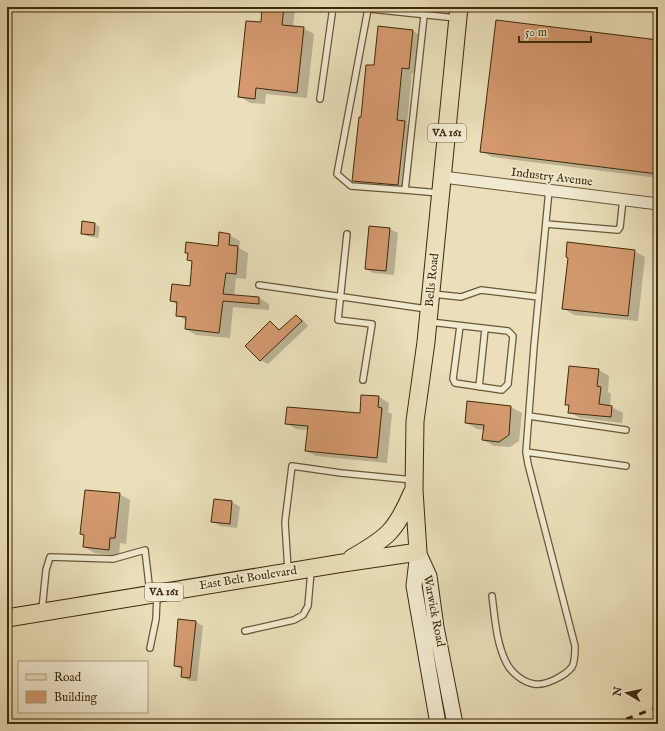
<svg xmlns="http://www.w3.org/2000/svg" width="665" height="731" font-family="'IM FELL English',serif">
  <rect width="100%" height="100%" fill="#eadfb9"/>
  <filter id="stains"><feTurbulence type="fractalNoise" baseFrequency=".005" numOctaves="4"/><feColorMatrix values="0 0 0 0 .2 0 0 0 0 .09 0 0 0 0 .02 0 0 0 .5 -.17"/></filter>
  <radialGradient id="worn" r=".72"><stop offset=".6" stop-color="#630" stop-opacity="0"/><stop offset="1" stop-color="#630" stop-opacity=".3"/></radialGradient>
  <path fill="#0003" d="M263,7H295L293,27L303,28L314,34L307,98L266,94L265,104L250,103L239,96L262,23Z
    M413,31L423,37L420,74L412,73L407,124L415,128L409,191L364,187L353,181L361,118L375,66Z
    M658,41V178L492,157L481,151Z
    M95,224L100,227L98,238L87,236L82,233Z
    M369,227L390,229L398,233L394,275L373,273L366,269Z
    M229,235L240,241L239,248L248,253L246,279L236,278L234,296L259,298L269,304V310L233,307L230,338L196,335L186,329L187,321L177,315L178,305L171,301L191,287L193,262L188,260L219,247Z
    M634,251L645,257L638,321L574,315L563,308Z
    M296,316L303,320L308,326L268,364L260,360L270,323L281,330Z
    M599,370L609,376L608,392L611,394L610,406L623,413L622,423L580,418L569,412L570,407L566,404Z
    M362,396L379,397L389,403L388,412L392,414L387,463L316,456L306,451L308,430L296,429L286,423L361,414Z
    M468,402L511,407L522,413L519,441L510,447L494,446L483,440L484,430L477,429L466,423Z
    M119,494L130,500L126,544L120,543L119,556L95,553L84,547L85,536L81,534Z
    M215,500L232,502L240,507L237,528L220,526L212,521Z
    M196,622L203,626L197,681H190L182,677L183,670L175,666Z"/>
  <path fill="#d4996f" stroke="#3e2a0a" d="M262,7H284L282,25L304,27L297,93L256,88L255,99L238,97L246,21L261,22Z
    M496,20L658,40V174L480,152Z
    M378,26L413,30L409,69L402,68L397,120L405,121L398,185L352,181L359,117H361L366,65H374Z
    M82,221L95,223L94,235L81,234Z
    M369,226L390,228L386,271L365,269Z
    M219,232L230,234L229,245L238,246L236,274L226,273L223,294L259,297V304L223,301L219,333L185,329L186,317L176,316L177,302L170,301L172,284L190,286L192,261L187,260L188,253H185L186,242L218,246Z
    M567,242L635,250L628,316L562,309L568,258L566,257Z
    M296,315L302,321L260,361L245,346L270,321L279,330Z
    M569,366L599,369L597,386L601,387L599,404L612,406L611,417L568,413L569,405H565Z
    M361,395L379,396L378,407L382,408L377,458L305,451L308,426L285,424L287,407L360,413Z
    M467,401L511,406L509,435L499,442L482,440L484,425L465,423Z
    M85,490L120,493L115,538H110L109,550L83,547L84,535L80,534Z
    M214,499L232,501L230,524L211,522Z
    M178,619L196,621L190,678L181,677L182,667L174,666Z"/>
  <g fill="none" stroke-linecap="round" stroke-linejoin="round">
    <defs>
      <path id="service" d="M351,7L456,18
        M646,7L658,9
        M368,9L337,174L351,186L405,190
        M424,16L405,190L439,193
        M320,99L333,7
        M546,224L618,230L620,227L623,199
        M347,234L338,320L372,324L363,380
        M259,285L427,309
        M433,294L461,297L481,290L539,297
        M430,322C456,325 482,328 508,331L513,336L508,384L502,390L455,383L453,379L460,326
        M479,387L485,329
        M529,416L626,430
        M526,452L626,466
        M288,570L285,522L292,466L341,473L413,480
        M492,596C495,618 496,642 506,662C511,673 523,682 534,684C545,686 565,676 572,667C575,662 575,652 575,646L528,464L526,452L534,346L549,190
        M42,610L46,570L50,557L113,559L145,550L150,593
        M245,631L294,620L303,615L308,606L311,571
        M150,648L156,619L157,596"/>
      <path id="minor" d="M443,177L658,204"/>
      <path id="secondary" d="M418,552L429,576L436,627L455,724
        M418,552L414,586L438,724"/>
      <path id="primary" d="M352,558C387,538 396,531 412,493
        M7,618L343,563L418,552L414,490L415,421L426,342L459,7"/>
    </defs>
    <use href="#service" stroke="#695736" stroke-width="8"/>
    <use href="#minor" stroke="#695736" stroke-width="13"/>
    <use href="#secondary" stroke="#3e2a0a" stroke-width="17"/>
    <use href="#primary" stroke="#3e2a0a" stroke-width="19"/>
    <use href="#service" stroke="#f1ead2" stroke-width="5.5"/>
    <use href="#minor" stroke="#f1ead2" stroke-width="11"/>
    <use href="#secondary" stroke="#f1ead2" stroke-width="15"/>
    <use href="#primary" stroke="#eadfb9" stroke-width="17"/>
    <path stroke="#3e2a0a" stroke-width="3" stroke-dasharray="7 7" stroke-linecap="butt" d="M613,724L658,707"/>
  </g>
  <g text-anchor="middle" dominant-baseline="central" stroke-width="3.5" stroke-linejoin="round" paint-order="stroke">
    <g fill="#f1ead2" stroke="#746446" stroke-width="1">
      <rect x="428" y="124" width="38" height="18" rx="3"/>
      <rect x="145" y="583" width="38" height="18" rx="3"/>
    </g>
    <g font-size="11" font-weight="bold" fill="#3e2a0a">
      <text x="447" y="133">VA 161</text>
      <text x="164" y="592">VA 161</text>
    </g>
    <g font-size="12" fill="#3e2a0a" stroke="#f1ead2">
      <text transform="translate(552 177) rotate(7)">Industry Avenue</text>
      <text transform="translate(432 280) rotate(-84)">Bells Road</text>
      <text transform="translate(248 578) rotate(-9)">East Belt Boulevard</text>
      <text transform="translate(434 611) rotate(79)">Warwick Road</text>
    </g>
  </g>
  <rect width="665" height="731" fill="none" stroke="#eadfb9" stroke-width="24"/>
  <rect x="8" y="8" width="649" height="715" fill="none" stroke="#3e2a0a" stroke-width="2"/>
  <rect x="12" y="12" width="641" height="707" fill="none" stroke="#3e2a0a"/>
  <rect x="18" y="661" width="130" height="52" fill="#f1ead2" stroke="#a99d82"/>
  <rect x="26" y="674" width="20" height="6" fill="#eadfb9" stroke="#a99d82"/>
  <text x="54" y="681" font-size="12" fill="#3e2a0a">Road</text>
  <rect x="26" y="691" width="20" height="12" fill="#d4996f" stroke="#a99d82"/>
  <text x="54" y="701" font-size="12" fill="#3e2a0a">Building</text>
  <g transform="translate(627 693) rotate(279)" stroke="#f1ead2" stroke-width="3" paint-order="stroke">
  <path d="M0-3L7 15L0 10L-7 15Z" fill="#3e2a0a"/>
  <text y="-6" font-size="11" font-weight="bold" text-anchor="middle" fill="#3e2a0a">N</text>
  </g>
  <path d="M519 36v6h72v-6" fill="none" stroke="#3e2a0a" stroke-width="2"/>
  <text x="525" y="36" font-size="12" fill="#3e2a0a" stroke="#f1ead2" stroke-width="3" paint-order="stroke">50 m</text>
  <rect width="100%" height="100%" filter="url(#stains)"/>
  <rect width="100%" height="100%" fill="url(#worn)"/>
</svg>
